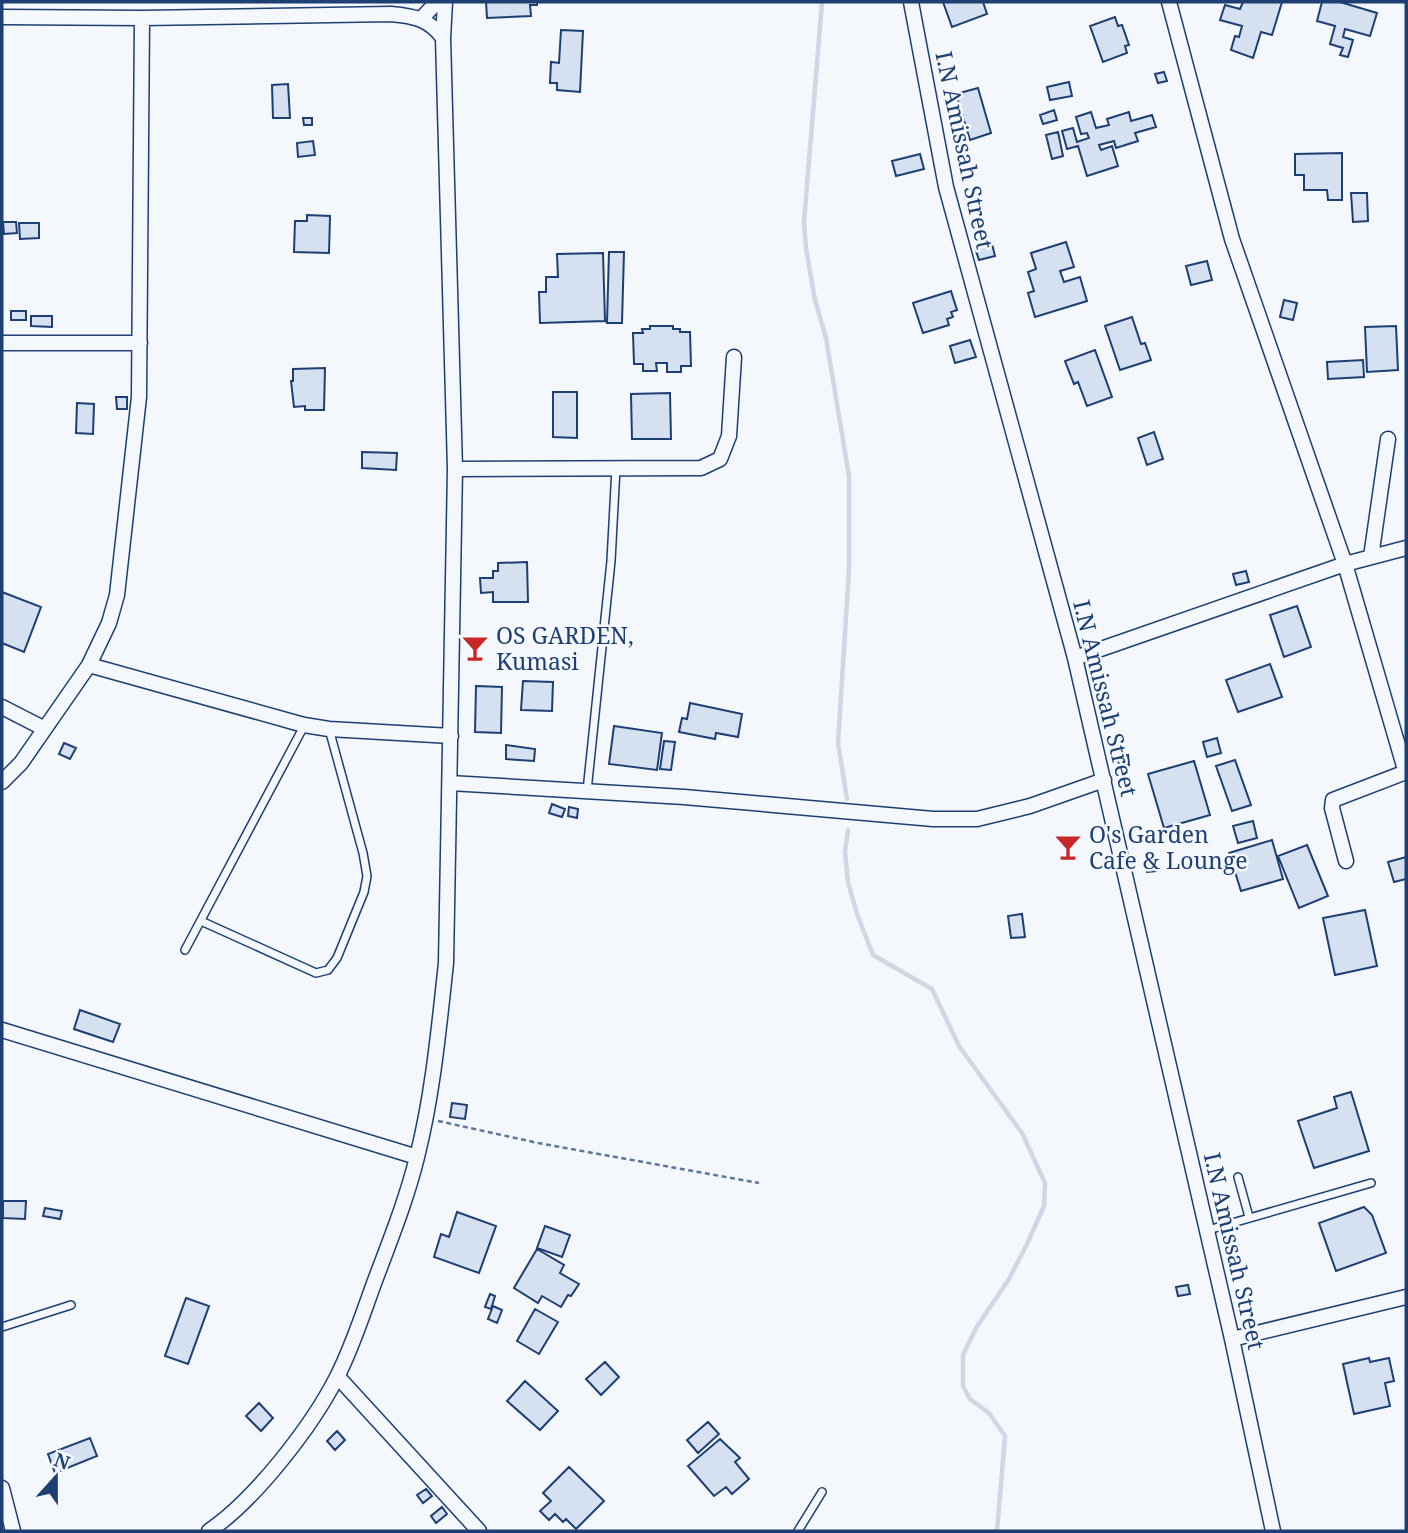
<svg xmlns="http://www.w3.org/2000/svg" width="1408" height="1533" font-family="'Noto Serif',serif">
  <rect width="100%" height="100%" fill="#f4f7fb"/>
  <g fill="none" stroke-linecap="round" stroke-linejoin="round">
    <path stroke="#cfd7e4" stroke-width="4.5" d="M822,2L804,222L806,248L815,300L826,338L849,476V570L838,743L847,799
      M848,830L845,852L848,882L857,914L873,955L932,989L959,1046L1022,1133L1045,1183L1044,1206L1027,1244L1009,1279L976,1328L963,1355V1386L970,1399L989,1413L1005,1436L997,1531"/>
  </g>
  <path fill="#d5e0f0" stroke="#1d3f73" stroke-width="2" d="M486,2H537V5H530L531,16L487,18Z
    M943,2H983L987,14L952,27Z
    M1243,2H1282L1272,35L1261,32L1253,58L1231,50L1235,36L1239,37L1242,26L1220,20L1225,5L1240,9Z
    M1322,2H1340L1377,13L1370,36L1345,29L1343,37L1353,40L1348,57L1340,55L1343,48L1330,44L1335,26L1317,21Z
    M1115,17L1118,26L1122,25L1129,45L1125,46L1127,53L1103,62L1090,26Z
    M561,30L583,31L580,92L557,90V83H550L551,62L559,63Z
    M1164,72L1167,81L1158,83L1155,74Z
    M1069,82L1072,96L1050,100L1047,87Z
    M288,84L290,118H273L272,85Z
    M978,88L991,133L970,140L956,94Z
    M1054,110L1057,120L1043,124L1040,115Z
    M1091,112L1096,128L1109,125L1107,119L1129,112L1131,121L1152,115L1156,127L1135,133L1138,141L1116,148L1114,141L1099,145L1101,150L1112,146L1118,166L1087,176L1078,146L1067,149L1062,131L1073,128L1077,142L1089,138L1087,133L1081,134L1076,117Z
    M303,118H312V125H304Z
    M1058,132L1063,156L1052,159L1046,135Z
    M313,141L315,155L298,157L297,143Z
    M1342,153V200H1328L1327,190H1304V175H1295V154Z
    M920,154L924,169L896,176L892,161Z
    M1351,193H1367L1368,221L1353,222Z
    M307,215L330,216L329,253L294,252L295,221H307Z
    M3,222H16L17,233L4,234Z
    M19,223H39V238L20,239Z
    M1066,242L1074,267L1060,271L1064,282L1080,277L1087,301L1035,317L1028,293L1034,291L1028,272L1036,269L1031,253Z
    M992,244L995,256L979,260L975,248Z
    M609,252H624L622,323H607Z
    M603,253L605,321L540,323L539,292H546V277H558L557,254Z
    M1207,261L1212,280L1191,285L1186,266Z
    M951,291L957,310L951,312L953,317L947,319L949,325L923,333L913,303Z
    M1284,300L1297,303L1293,320L1280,317Z
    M11,311H26V320H11Z
    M31,316H52V327L31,326Z
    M1132,317L1141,344L1145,343L1151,360L1120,370L1105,326Z
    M650,326H673V329H680V332H690L691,366H681V372H667V363H656L657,371H643V364H634L633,333H643L642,329H650Z
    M1396,326L1398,370L1367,372L1365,327Z
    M970,340L976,357L955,363L950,346Z
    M1095,350L1112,397L1087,406L1078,382L1074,384L1065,361Z
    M1363,360L1364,377L1328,379L1327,362Z
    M325,368L324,410H305V406L294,407L291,381H293V369Z
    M553,392H577V438L553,437Z
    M670,393L671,439H632L631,394Z
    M116,397H127V409H117Z
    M77,403L94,404L93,434L76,433Z
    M1154,432L1163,459L1147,465L1138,438Z
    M362,452L397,453L396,470L362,468Z
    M527,562L528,602H493V592L481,593L480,578H493V571H498V563Z
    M1246,571L1249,582L1236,585L1233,574Z
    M2,592L41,607L24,652L2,643Z
    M1297,606L1311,647L1284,657L1270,615Z
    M1270,664L1282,697L1238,712L1226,680Z
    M523,681L553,682L552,711L521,710Z
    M476,686L502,687L501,733L475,732Z
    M690,703L742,714L738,737L716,733L715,739L679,732L682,718L687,719Z
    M614,726L662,733L657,770L609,764Z
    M1217,738L1221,753L1207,757L1203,742Z
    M664,741L675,742L671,770L660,769Z
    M64,743L76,748L70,759L59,754Z
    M506,745L535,749L534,761L506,759Z
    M1128,755L1129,765L1119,766L1118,757Z
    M1235,760L1251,805L1232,811L1216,766Z
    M1194,761L1210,815L1164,828L1148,774Z
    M552,804L565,809L562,817L549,813Z
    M569,807L578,809L577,818L568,816Z
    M1253,821L1257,838L1238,843L1233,826Z
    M1272,840L1283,879L1241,891L1229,853Z
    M1307,845L1328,896L1299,908L1278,856Z
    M1406,857V879L1394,882L1388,862Z
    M1155,862L1156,871L1147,872L1145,864Z
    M1365,910L1377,966L1335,975L1323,918Z
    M1022,914L1025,937L1011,938L1008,916Z
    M80,1010L120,1024L113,1042L74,1029Z
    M1351,1092L1369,1151L1314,1168L1298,1121L1337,1108L1334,1097Z
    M452,1103L467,1105L465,1119L450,1117Z
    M3,1201H26L25,1219L3,1218Z
    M1364,1207L1372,1215L1386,1253L1336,1271L1319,1223Z
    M45,1208L62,1211L60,1219L43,1216Z
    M457,1212L496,1226L479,1273L434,1257L441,1234L449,1237Z
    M545,1226L570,1235L562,1257L537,1248Z
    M537,1249L564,1265L560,1273L579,1284L571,1296L568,1295L561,1307L542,1296L538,1303L514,1288Z
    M1188,1285L1190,1294L1178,1296L1176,1287Z
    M490,1294L495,1296L491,1309L485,1307Z
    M186,1298L209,1306L188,1364L165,1356Z
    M493,1306L502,1310L497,1323L488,1319Z
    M535,1309L558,1322L539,1354L517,1341Z
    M1369,1358L1370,1362L1389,1358L1394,1381L1385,1383L1390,1406L1354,1414L1343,1364Z
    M605,1362L619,1377L601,1395L586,1379Z
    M525,1381L558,1411L540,1430L507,1401Z
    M259,1403L273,1418L261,1431L246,1416Z
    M708,1422L719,1434L698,1453L687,1440Z
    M337,1431L345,1440L335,1450L327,1441Z
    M90,1438L97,1456L55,1473L48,1454Z
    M720,1439L740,1458L735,1462L749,1479L732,1494L726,1487L714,1496L688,1466Z
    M569,1467L604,1501L576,1529L566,1519L563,1522L555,1514L549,1520L540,1511L551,1501L543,1493Z
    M426,1489L432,1496L423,1503L417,1495Z
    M442,1507L447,1514L436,1523L431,1516Z"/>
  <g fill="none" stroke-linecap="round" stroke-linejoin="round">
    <defs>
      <path id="service" d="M587,791L611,561L616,468
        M201,921L316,973L328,970L337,958L364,892L367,876L363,853L329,729
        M185,950L304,726
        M1238,1177L1249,1217
        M1208,1230L1371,1183
        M2,1327L71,1305
        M798,1531L822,1492"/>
      <path id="minor" d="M911,2L946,187L1075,658L1232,1339L1273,1531
        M1169,2L1232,239L1345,564L1406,773
        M2,17L142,18L391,14C414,16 429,19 443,38
        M422,18L437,2
        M2,343H140
        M455,469L701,468L720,459L729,436L734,357
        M1371,557L1388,439
        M1075,658L1345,564L1406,548
        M89,665L304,725L329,729L451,736
        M2,707L43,728
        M2,782L21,763L89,665L109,623L117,595L139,397L142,18
        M450,783L684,797L933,819H977L1030,806L1104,780
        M1346,861L1332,808L1333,800L1406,772
        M2,1030L417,1157
        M1232,1339L1406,1297
        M338,1377L479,1531
        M2,1488L13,1531
        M209,1531C255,1500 312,1426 337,1377C353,1346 364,1310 376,1278C391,1238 407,1198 417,1157C433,1094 439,1027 446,963L455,469L443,38L445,2"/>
    </defs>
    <use href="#service" stroke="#1d3f73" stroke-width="10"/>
    <use href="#minor" stroke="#1d3f73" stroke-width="17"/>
    <path stroke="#5e769c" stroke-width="2.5" stroke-dasharray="5 3.5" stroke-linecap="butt" d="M438,1121L538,1143L759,1183"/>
    <use href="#service" stroke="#f4f7fb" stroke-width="7"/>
    <use href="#minor" stroke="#f4f7fb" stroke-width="14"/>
  </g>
  <defs>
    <symbol id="bar-bare" viewBox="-9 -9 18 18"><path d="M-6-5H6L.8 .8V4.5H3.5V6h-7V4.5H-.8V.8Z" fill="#c62828" stroke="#f4f7fb" stroke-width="2.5" paint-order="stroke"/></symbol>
  </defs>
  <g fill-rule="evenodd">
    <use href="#bar-bare" x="456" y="629" width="38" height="38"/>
    <use href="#bar-bare" x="1049" y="828" width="38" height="38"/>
  </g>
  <g text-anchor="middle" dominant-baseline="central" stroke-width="5" stroke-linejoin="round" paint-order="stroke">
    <g font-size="23" fill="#1d3f73" stroke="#f4f7fb">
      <text transform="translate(965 150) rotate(78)">I.N Amissah Street</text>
      <text transform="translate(1106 698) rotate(76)">I.N Amissah Street</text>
      <text transform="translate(1235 1251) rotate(77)">I.N Amissah Street</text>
    </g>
    <g font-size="23" fill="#1d3f73" stroke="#f4f7fb" text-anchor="start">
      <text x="496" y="635">OS GARDEN,<tspan x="496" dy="26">Kumasi</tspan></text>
      <text x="1089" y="834">O's Garden<tspan x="1089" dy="26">Cafe &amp; Lounge</tspan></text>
    </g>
  </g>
  <rect width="1408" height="1533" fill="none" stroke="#1d3f73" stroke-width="7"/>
  <g transform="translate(56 1477) rotate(21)" stroke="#f4f7fb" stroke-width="5" paint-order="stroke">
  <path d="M0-5L12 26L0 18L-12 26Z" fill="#1d3f73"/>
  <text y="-10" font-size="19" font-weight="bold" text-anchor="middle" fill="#1d3f73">N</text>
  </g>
</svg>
